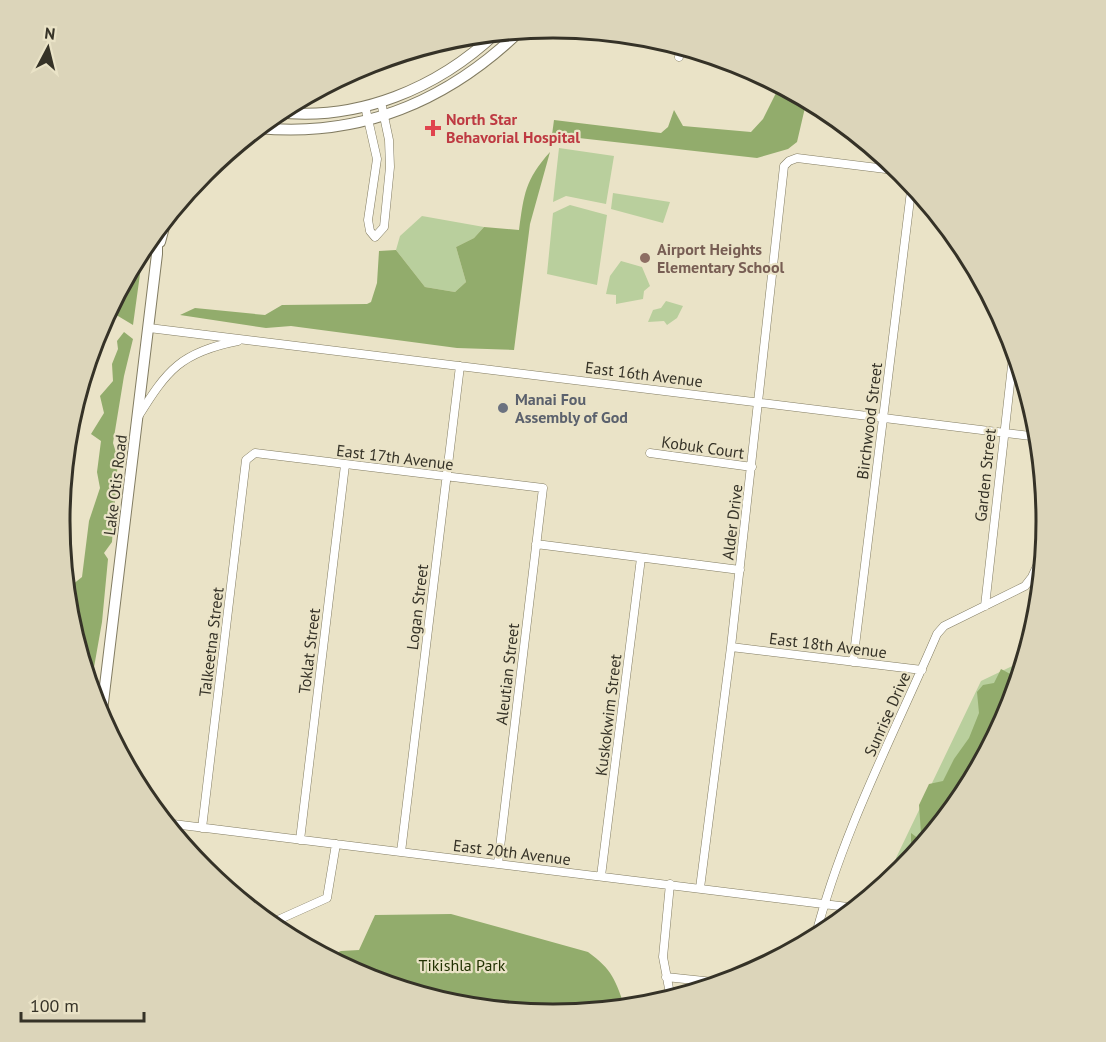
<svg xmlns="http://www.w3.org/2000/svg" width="1106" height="1042" font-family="'PT Sans',sans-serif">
  <rect width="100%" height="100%" fill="#eae3c7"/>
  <path fill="#b9cf9d" d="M559,148L614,156L606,204L566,196L553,202Z
    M613,193L670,202L663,223L611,209Z
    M570,205L607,215L597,285L547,274L553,213Z
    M422,216L484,227L474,238L456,247L466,282L455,292L425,287L396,250L400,236Z
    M621,261L642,267L650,286L644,291L643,299L616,304V295L606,294L610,276Z
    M666,301L683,306L677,318L667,325L664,321L648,322L653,310L661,308Z
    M1025,660L1009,710L964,796L902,871L892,879L896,858L981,681Z"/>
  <path fill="#92ac6c" d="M780,85L807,99L797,142L788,149L757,158L552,135L554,120L661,133L668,127L674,110L683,126L751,132L763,119Z
    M550,152L530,224L514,350L457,348L291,326L266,328L180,315L195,308L265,315L282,305L367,304L371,302L377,283L379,251L396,250L425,287L455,292L466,282L456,247L474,238L484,227L519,230C524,194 525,180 550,152Z
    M144,245L133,325L108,310Z
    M124,332L133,339L124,376L113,443L118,459L112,542L104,553L108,559L102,622L90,690L80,656L85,643L72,585L82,577L89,521L100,488L97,472L101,441L91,434L104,413L100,396L113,381L112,364L118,349L117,341Z
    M1029,645L1009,710L964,796L916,854L911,846V833L919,839L921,833L919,805L929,784L943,781L954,759L969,738L979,713L977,692L983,685L994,683L1001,669L1014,676L1017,656Z
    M451,914L588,952C612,969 616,981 625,1008L553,1015L456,1005L364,977L326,957L341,951L359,950L375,915Z"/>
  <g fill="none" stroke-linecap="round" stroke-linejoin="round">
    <defs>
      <path id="street" d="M679,57L681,46
        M365,106L377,159L368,220L370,231L375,237L384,227L390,167L389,140L381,102
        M149,328L1039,437
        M138,417C167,370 181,352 238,341
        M650,453L752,467
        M536,544L740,570
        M985,606L1014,348
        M731,647L922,670
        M853,662L912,183
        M165,823L856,908
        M202,828L246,460L255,453L543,488L498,864
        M300,840L345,465
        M401,852L460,366
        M601,876L641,558
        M670,884L663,957L671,999
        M700,888L731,647L784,166L789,161L797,158L902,171
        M269,924L327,898L336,844
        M815,938C842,832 894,734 937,634L944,626L1025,586L1032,577L1044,551
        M666,977L723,983"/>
      <path id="secondary" d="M276,112C358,122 438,88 496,33
        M258,128C360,138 448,101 521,30
        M160,242L167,216
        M101,719L157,254V229"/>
    </defs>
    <use href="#street" stroke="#827c62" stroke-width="9"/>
    <use href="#secondary" stroke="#827c62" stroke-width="12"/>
    <use href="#street" stroke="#fff" stroke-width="8"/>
    <use href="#secondary" stroke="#fff" stroke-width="10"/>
  </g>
  <path fill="#e0444e" stroke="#eae3c7" stroke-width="2" d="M430 119h6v6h6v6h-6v6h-6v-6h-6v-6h6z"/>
  <circle fill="#8d6e63" stroke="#eae3c7" stroke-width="2" cx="645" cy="258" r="6"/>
  <circle fill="#6b7280" stroke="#eae3c7" stroke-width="2" cx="503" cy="408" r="6"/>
  <g text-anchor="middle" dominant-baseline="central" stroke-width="4.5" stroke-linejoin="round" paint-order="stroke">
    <g font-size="16" font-weight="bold" fill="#be3a42" stroke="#eae3c7" text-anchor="start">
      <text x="446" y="119">North Star<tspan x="446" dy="18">Behavorial Hospital</tspan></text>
    </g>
    <g font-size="16" font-weight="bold" fill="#785e54" stroke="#eae3c7" text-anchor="start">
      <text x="657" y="249">Airport Heights<tspan x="657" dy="18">Elementary School</tspan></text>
    </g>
    <g font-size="16" fill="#353227" stroke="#eae3c7">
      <text transform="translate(644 374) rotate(7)">East 16th Avenue</text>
      <text transform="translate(869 421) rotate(-83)">Birchwood Street</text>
      <text transform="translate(703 447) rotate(8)">Kobuk Court</text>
      <text transform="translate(395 457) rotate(7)">East 17th Avenue</text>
      <text transform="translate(985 475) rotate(-84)">Garden Street</text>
      <text transform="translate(115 485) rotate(-83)">Lake Otis Road</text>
      <text transform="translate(732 522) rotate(-83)">Alder Drive</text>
      <text transform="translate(417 607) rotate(-83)">Logan Street</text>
      <text transform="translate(211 642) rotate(-83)">Talkeetna Street</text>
      <text transform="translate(828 645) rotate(7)">East 18th Avenue</text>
      <text transform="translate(309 651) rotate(-83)">Toklat Street</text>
      <text transform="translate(507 674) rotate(-83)">Aleutian Street</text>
      <text transform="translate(887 714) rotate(-66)">Sunrise Drive</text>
      <text transform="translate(608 715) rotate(-83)">Kuskokwim Street</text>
      <text transform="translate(512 852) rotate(7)">East 20th Avenue</text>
    </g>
    <g font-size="16" font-weight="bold" fill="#5b616d" stroke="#eae3c7" text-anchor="start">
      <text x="515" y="399">Manai Fou<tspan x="515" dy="18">Assembly of God</tspan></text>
    </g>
    <g font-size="16" fill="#213101" stroke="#eae3c7">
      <text x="462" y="965">Tikishla Park</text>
    </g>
  </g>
  <path d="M0 0H1106V1042H0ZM70 521a483 483 0 1 1 966 0a483 483 0 1 1-966 0Z" fill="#dcd5ba" fill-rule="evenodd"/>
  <path fill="none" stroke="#353227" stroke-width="3" d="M70 521a483 483 0 1 1 966 0a483 483 0 1 1-966 0Z"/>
  <g transform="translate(48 48) rotate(7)" stroke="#eae3c7" stroke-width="4.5" paint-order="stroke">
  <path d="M0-4.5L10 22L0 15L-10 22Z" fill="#353227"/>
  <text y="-9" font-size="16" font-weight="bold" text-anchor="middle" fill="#353227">N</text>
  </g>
  <path d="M21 1012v9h123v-9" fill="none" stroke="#353227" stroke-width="3"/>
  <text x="30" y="1012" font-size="18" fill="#353227" stroke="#eae3c7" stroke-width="4.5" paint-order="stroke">100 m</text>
</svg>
